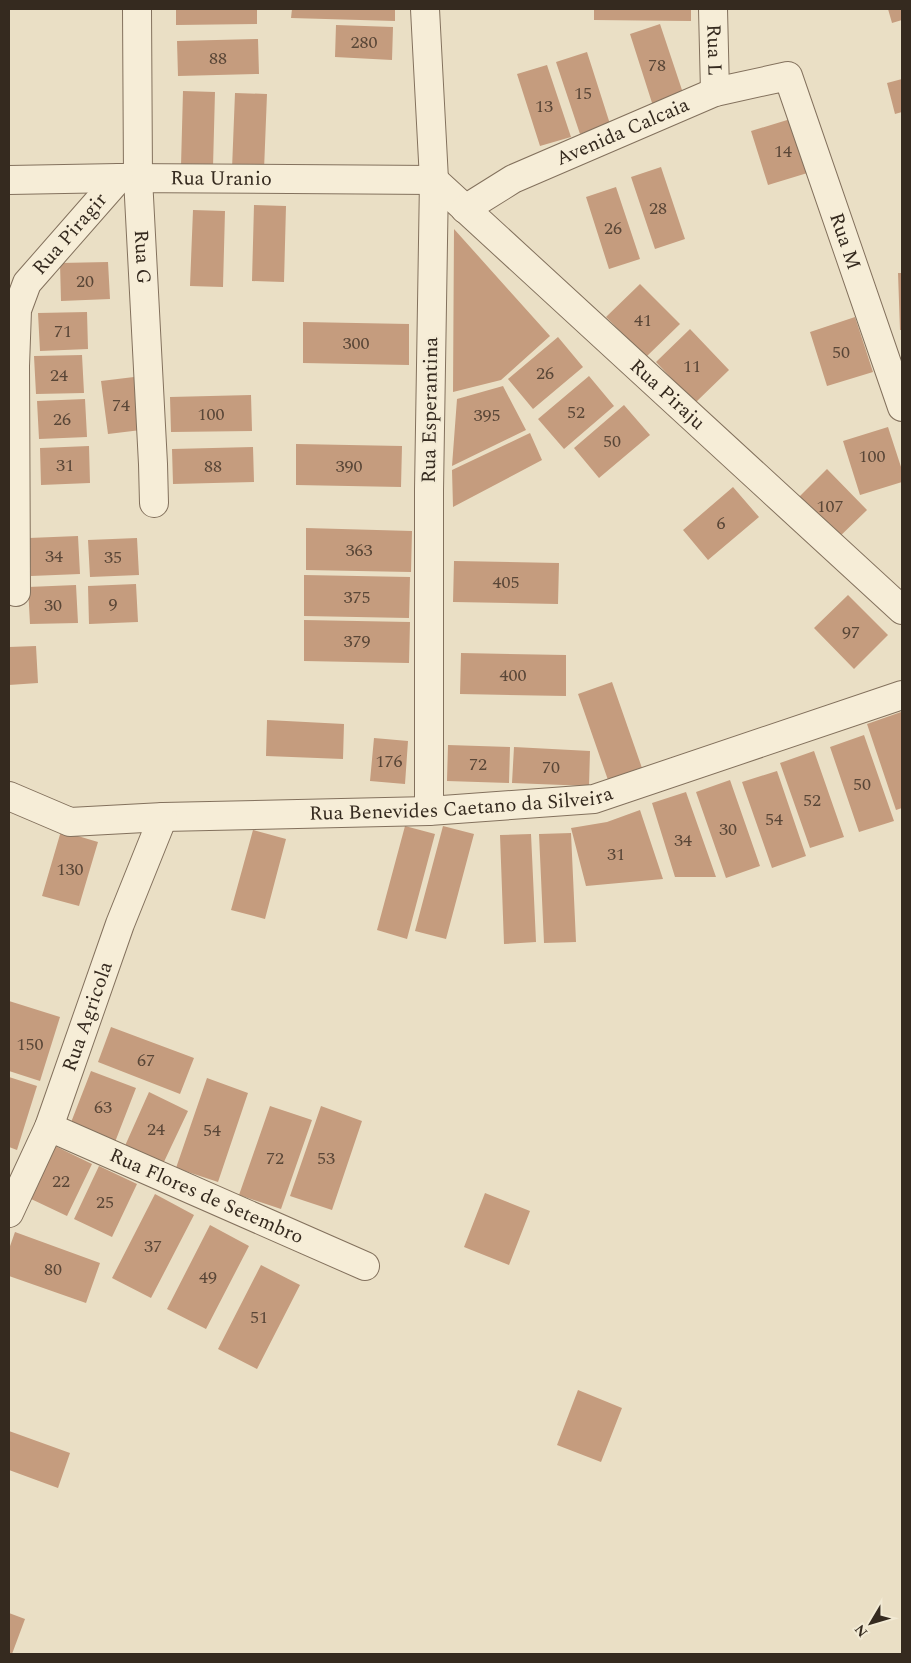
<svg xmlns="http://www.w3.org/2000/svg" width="911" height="1663" font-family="Spectral,serif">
  <rect width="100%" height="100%" fill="#eadfc5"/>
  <path fill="#c59c7e" d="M176,9H257V24L176,25Z
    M292,9H395V21L291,18Z
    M594,9H691V21L594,20Z
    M888,9H902V20L892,23Z
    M660,24L684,96L653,106L630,34Z
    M336,25L393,27L392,60L335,57Z
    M258,39L259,74L178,76L177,41Z
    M587,52L610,124L580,134L556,62Z
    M547,65L571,137L540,146L517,74Z
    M902,79V112L895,114L887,83Z
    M183,91L215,92L213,167L181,166Z
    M235,93L267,94L264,170L232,169Z
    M797,117L814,171L768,185L751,131Z
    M661,167L685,239L655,249L631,177Z
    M616,187L640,259L609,269L586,197Z
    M254,205L286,206L284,282L252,281Z
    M193,210L225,211L223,287L190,286Z
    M454,229L550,336L501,380L453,392Z
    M108,262L110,299L61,301L60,263Z
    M898,273H902V330H900Z
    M640,284L680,324L646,357L606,317Z
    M87,312L88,349L40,351L38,313Z
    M855,317L873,372L827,386L810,332Z
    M303,322L409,324V365L303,363Z
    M690,329L729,370L695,403L656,362Z
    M558,337L583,367L533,409L508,379Z
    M82,355L84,393L36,394L34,356Z
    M589,376L614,406L564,449L538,419Z
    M134,377L141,430L108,434L101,381Z
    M503,386L526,430L452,466L457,399Z
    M251,395L252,431L171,432L170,397Z
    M85,399L87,437L39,439L37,401Z
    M624,405L650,435L599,478L574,448Z
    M888,427L902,470V482L860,495L843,441Z
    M530,433L542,460L453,507L452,470Z
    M296,444L402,446L401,487L296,485Z
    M89,446L90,483L41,485L40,448Z
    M253,447L254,482L173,484L172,449Z
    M827,469L867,510L833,543L793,503Z
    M733,487L759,517L708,560L683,530Z
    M306,528L412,531L411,572L306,570Z
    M78,536L80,574L31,576L29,538Z
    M137,538L139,575L90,577L88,540Z
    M454,561L559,563L558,604L453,602Z
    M304,575L410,577L409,618L304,616Z
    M136,584L138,622L89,624L88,586Z
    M76,585L78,623L30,624L28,587Z
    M848,595L888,635L854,669L814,628Z
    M304,620L410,622L409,663L304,661Z
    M36,646L38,683L9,685V647Z
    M461,653L566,655V696L460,694Z
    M612,682L642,768L608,780L578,694Z
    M901,712L902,717V808L896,810L867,724Z
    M267,720L344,724L343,759L266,756Z
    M864,735L894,821L859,832L830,747Z
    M374,738L408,741L405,784L370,781Z
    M448,745L510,747L509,783L447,781Z
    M514,747L590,751L589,786L512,783Z
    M814,751L844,837L810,848L780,763Z
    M777,771L806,856L772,868L742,782Z
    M730,780L760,866L726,878L696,792Z
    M686,792L716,877H675L652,803Z
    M640,810L663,879L586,886L571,828L607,822Z
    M405,826L435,834L407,939L377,930Z
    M443,826L474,834L446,939L415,931Z
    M253,830L286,839L265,919L231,910Z
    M61,831L98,842L79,906L42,896Z
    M571,833L576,942L544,943L539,834Z
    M531,834L536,942L504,944L500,835Z
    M9,1001L60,1017L40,1081L9,1071Z
    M111,1027L194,1058L180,1094L98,1062Z
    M91,1071L136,1088L115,1142L70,1125Z
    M9,1077L37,1086L17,1150L9,1147Z
    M207,1078L248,1093L218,1182L176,1168Z
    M149,1092L188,1111L162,1166L124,1148Z
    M270,1106L312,1120L281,1209L239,1195Z
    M321,1106L362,1121L332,1210L290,1196Z
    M55,1146L92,1164L67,1216L29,1198Z
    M99,1166L137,1184L112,1237L74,1219Z
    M485,1193L530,1211L509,1265L464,1247Z
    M155,1194L194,1215L151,1298L112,1278Z
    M210,1225L249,1246L206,1329L167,1309Z
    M15,1232L100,1263L86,1303L9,1276V1249Z
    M261,1265L300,1285L257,1369L218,1349Z
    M578,1390L622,1408L601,1462L557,1445Z
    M9,1431L70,1453L58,1488L9,1470Z
    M9,1613L25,1619L12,1654L9,1653Z"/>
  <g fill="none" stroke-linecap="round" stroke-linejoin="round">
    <defs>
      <g id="minor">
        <path id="s1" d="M137,9L138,178L153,464L154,503"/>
        <path d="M425,9L434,180L429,490V811"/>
        <path id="s2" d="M713,9L715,92"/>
        <path id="s3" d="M9,180L119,178L434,180L902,610"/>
        <path id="s4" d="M465,209L513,179L715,92L788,76L902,407"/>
        <path id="s5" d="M16,592L15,366L17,310L27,283L119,178"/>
        <path id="s6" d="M9,796L70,822L163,817L429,811L594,799L902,695"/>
        <path id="s7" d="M49,1127L365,1266"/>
        <path id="s8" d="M9,1213L49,1127L120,924L163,817"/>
      </g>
    </defs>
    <use href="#minor" stroke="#83715d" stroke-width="30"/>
    <use href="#minor" stroke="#f6edd7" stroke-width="28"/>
  </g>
  <g text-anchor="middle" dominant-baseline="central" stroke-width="4" stroke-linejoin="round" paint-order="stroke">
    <g font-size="18" fill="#594637">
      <text x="364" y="42">280</text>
      <text x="218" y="58">88</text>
      <text x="657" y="65">78</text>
      <text x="583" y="93">15</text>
      <text x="544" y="106">13</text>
      <text x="783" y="151">14</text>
      <text x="658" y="208">28</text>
      <text x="613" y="228">26</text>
      <text x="85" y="281">20</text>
      <text x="643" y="320">41</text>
      <text x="63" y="331">71</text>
      <text x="356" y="343">300</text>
      <text x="841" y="352">50</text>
      <text x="692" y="366">11</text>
      <text x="545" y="373">26</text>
      <text x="59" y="375">24</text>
      <text x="121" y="405">74</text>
      <text x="576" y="412">52</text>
      <text x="211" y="414">100</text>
      <text x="487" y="415">395</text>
      <text x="62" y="419">26</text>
      <text x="612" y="441">50</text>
      <text x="872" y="456">100</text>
      <text x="65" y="465">31</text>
      <text x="213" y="466">88</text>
      <text x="349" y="466">390</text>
      <text x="830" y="506">107</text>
      <text x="721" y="523">6</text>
      <text x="359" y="550">363</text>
      <text x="54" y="556">34</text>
      <text x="113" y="557">35</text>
      <text x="506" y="582">405</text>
      <text x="357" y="597">375</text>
      <text x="113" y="604">9</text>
      <text x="53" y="605">30</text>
      <text x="851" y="632">97</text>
      <text x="357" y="641">379</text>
      <text x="513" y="675">400</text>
      <text x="389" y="761">176</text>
      <text x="478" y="764">72</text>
      <text x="551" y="767">70</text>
      <text x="862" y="784">50</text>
      <text x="812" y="800">52</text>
      <text x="774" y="819">54</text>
      <text x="728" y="829">30</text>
      <text x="683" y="840">34</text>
      <text x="616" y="854">31</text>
      <text x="70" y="869">130</text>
      <text x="30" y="1044">150</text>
      <text x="146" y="1060">67</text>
      <text x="103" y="1107">63</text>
      <text x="156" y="1129">24</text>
      <text x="212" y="1130">54</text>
      <text x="275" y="1158">72</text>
      <text x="326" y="1158">53</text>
      <text x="61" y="1181">22</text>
      <text x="105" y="1202">25</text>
      <text x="153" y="1246">37</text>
      <text x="53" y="1269">80</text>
      <text x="208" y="1277">49</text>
      <text x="259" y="1317">51</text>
    </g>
    <g font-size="20" fill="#352a1f" stroke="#f2ead4">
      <text stroke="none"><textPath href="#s2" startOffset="41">Rua L</textPath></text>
      <text stroke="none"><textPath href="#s4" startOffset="176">Avenida Calcaia</textPath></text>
      <text stroke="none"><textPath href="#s3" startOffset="212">Rua Uranio</textPath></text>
      <text stroke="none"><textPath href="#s5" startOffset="376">Rua Piragir</textPath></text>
      <text stroke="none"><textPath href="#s4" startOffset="526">Rua M</textPath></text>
      <text stroke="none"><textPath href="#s1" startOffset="248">Rua G</textPath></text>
      <text stroke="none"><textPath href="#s3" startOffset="742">Rua Piraju</textPath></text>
      <text transform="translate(430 410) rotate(-89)">Rua Esperantina</text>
      <text stroke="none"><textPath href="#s6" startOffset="458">Rua Benevides Caetano da Silveira</textPath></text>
      <text stroke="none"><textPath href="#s8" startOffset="212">Rua Agricola</textPath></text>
      <text stroke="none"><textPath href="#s7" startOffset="172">Rua Flores de Setembro</textPath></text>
    </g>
  </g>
  <rect width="911" height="1663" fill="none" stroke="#352a1f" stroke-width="20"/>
  <g transform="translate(871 1623) rotate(232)" stroke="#f2ead4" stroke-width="4" paint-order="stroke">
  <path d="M0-4L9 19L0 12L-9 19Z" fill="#352a1f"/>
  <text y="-8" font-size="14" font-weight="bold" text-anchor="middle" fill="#352a1f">N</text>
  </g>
</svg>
